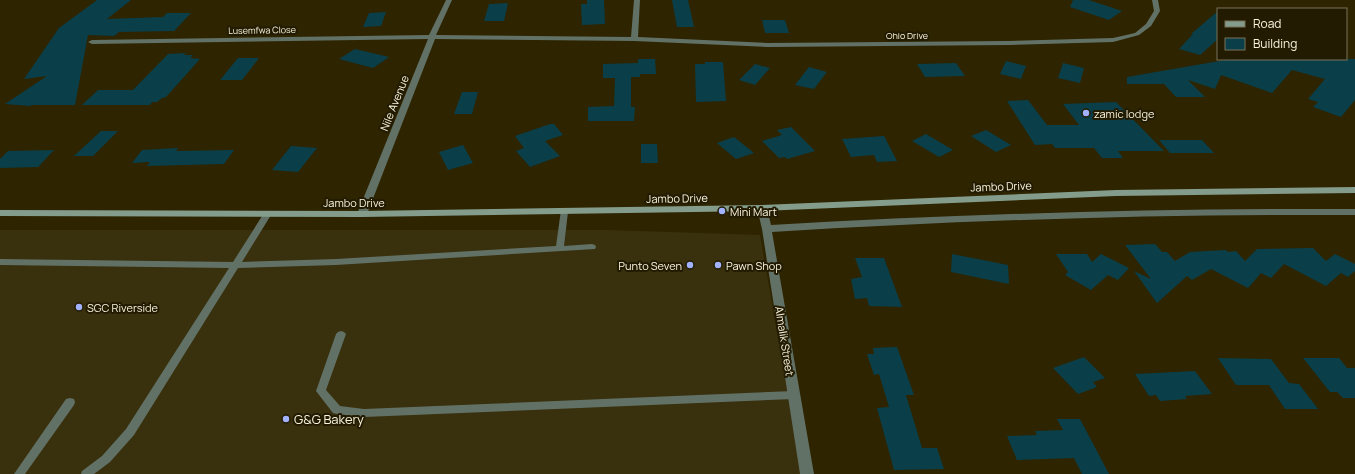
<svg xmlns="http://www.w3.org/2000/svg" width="1355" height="474" font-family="Manrope,sans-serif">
  <rect width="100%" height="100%" fill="#2e2400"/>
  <path fill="#39300d" d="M0,230H610L760,235L802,474H0Z"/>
  <path fill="#0a3f49" d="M97,0H131L107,19L163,17L167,13H191L174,31L119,32L114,36L88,35L75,105H32L30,106L5,104L47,76L24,79L59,28Z
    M587,0H604L605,24L582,25L581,4H587Z
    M672,0H688L694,27H677Z
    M1073,0H1089L1122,11L1109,20L1070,7Z
    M508,3L504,21H484L489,4Z
    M1218,11V39L1200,55L1179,49L1193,34H1191Z
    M386,12L381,26L363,27L369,13Z
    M762,20H785L789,33H765Z
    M355,49L389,57L373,68L339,59Z
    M186,53L184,55H193L190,58L200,59L166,97L162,98L157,102H152L150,105H82L98,90H133L168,54Z
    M238,58H259L242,80H220Z
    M638,59H655L656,74H640V77H631V107H635L634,121H588V107L614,106L615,78H603V64L638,63Z
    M1231,59H1355V100L1341,117L1313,107L1318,102L1308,99L1325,79L1292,70L1272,93L1221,75L1215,89L1188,80L1205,97H1176L1164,84H1127V77Z
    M1006,61L1026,66L1021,79L1000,74Z
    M705,62H723L726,101L696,102L695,64H705Z
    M956,63L965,76L925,77L917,64Z
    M1063,63L1084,68L1080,83L1058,78Z
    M755,64L770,68L755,85L739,80Z
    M809,67L827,72L814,89L795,85Z
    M462,92H478L472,114H454Z
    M1028,100L1047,125H1079L1063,104L1116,102L1164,151H1118L1123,158H1102L1094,148H1055L1052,144L1035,145L1007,101Z
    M550,124H554L563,135L545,141L560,156L530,167L516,151L524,148L515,136Z
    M791,127L815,151L787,159L785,157L779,158L762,141L782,135L777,130Z
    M986,130L1011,145L996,152L971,136Z
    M101,131H118L93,156H74Z
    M926,134L953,150L939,157L912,141Z
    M884,136L897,161L877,162L874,155L851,157L842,139Z
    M734,137L754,153L736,159L717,143Z
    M1159,140H1202L1214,153H1170Z
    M641,144H657L658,163H641Z
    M463,145L473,163L448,170L439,152Z
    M291,146L317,148L298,172L272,170Z
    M178,148L176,151L234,150L224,164L147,166L150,162L132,163L142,150Z
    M54,150L38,167L0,168V159L8,151Z
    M1155,244L1162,252H1167L1175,261L1190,252L1226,250L1228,252L1236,251L1245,261L1257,249L1313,248L1326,261L1335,254L1355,264V271L1348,277L1341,273L1326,286L1284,264L1271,278L1261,273L1248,288L1211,269L1192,280L1187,276L1157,303L1134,271L1151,279L1125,245Z
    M952,254L1008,265L1009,284L951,272Z
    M1056,254H1087L1092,262L1101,254L1129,268L1118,280L1108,275L1091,290L1065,275L1068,272Z
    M855,258H884L902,307L869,306L867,298L855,299L851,279L862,277Z
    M897,347L914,395H906L922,448H937L944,469L894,470L877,408L889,407L879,374L874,375L867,354H874L873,348Z
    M1084,357L1105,378L1093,382L1097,387L1078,394L1053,368Z
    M1218,358L1271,359L1289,383L1299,384L1318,409H1285L1269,385H1236Z
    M1303,358H1339L1347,368H1355V398H1343L1337,392H1330Z
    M1195,371L1212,394L1185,396L1187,399L1160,401L1156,395L1149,396L1135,374Z
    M1057,419H1080L1109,474H1082L1074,458L1017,460L1007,436L1037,435L1035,431L1063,430Z"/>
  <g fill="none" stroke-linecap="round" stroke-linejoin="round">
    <path fill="#627166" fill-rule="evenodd" d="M561,210H564L568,212L564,246L592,244L595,245L596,247L595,249L336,265L238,268L134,435L110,462L94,474H81L82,471L102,456L126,429L229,268L0,265V259L233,262L264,213L267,212L271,215L242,262L336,259L556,246Z
      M341,331L344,332L346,334L326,390L340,406L364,409L794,391L797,392L799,395L797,398L794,399L364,417L337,414L333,413L316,391L336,334L338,332Z
      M70,398L74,399L75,402L74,405L25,474H14L66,399Z"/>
    <path fill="#627166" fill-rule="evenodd" d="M446,0H452L436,35L631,37L634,0H640L638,37L767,43L1009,41L1113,38L1135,33L1146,24L1154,11L1152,0H1158L1160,11L1151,26L1139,35L1113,42L1009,45L767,47L634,41L435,39L367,214L362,217L357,214L428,39L92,44L88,42L92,40L429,35Z
      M762,205L767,208L771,225C965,214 1160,208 1355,209V215C1161,214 966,220 772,232L814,474H800L762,229L757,208Z"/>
    <path fill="#849c8b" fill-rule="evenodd" d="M1355,187V193L1116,196L762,211L362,217L0,216V210L362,211L762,205L1116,190Z"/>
  </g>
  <g fill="#a2b2fd" stroke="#221b01" stroke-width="1.5">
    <circle cx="1086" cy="113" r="4"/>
    <circle cx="722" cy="211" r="4"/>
    <circle cx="690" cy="265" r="4"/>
    <circle cx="718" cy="265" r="4"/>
    <circle cx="79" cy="307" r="4"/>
    <circle cx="286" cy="419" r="4"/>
  </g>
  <g text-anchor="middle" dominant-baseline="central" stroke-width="4" stroke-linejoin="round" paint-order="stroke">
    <g font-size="9" fill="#f9f4df" stroke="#221b01">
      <text transform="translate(262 30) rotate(-1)">Lusemfwa Close</text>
      <text x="907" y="35">Ohio Drive</text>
    </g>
    <g font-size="11" fill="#f9f4df" stroke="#221b01">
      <text transform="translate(394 103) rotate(-68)">Nile Avenue</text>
      <text transform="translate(1001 186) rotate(-2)">Jambo Drive</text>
      <text transform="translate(677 198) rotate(-1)">Jambo Drive</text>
      <text x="354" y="202">Jambo Drive</text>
      <text transform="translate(785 341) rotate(81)">Almalik Street</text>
    </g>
    <g font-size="11" fill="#f9f4df" stroke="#221b01" text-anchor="start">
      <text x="1094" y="113">zamic lodge</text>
      <text x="730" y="211">Mini Mart</text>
      <text x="682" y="265" text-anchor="end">Punto Seven</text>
      <text x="726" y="265">Pawn Shop</text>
      <text x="87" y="307">SGC Riverside</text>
    </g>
    <g font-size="13" fill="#f9f4df" stroke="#221b01" text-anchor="start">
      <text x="294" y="419">G&amp;G Bakery</text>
    </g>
  </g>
  <rect x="1217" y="8" width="130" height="52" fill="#221b01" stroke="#78725a"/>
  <rect x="1225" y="21" width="20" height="6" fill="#849c8b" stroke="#78725a"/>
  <text x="1253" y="28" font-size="12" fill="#f9f4df">Road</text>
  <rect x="1225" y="38" width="20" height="12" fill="#0a3f49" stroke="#78725a"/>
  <text x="1253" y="48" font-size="12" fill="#f9f4df">Building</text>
</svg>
